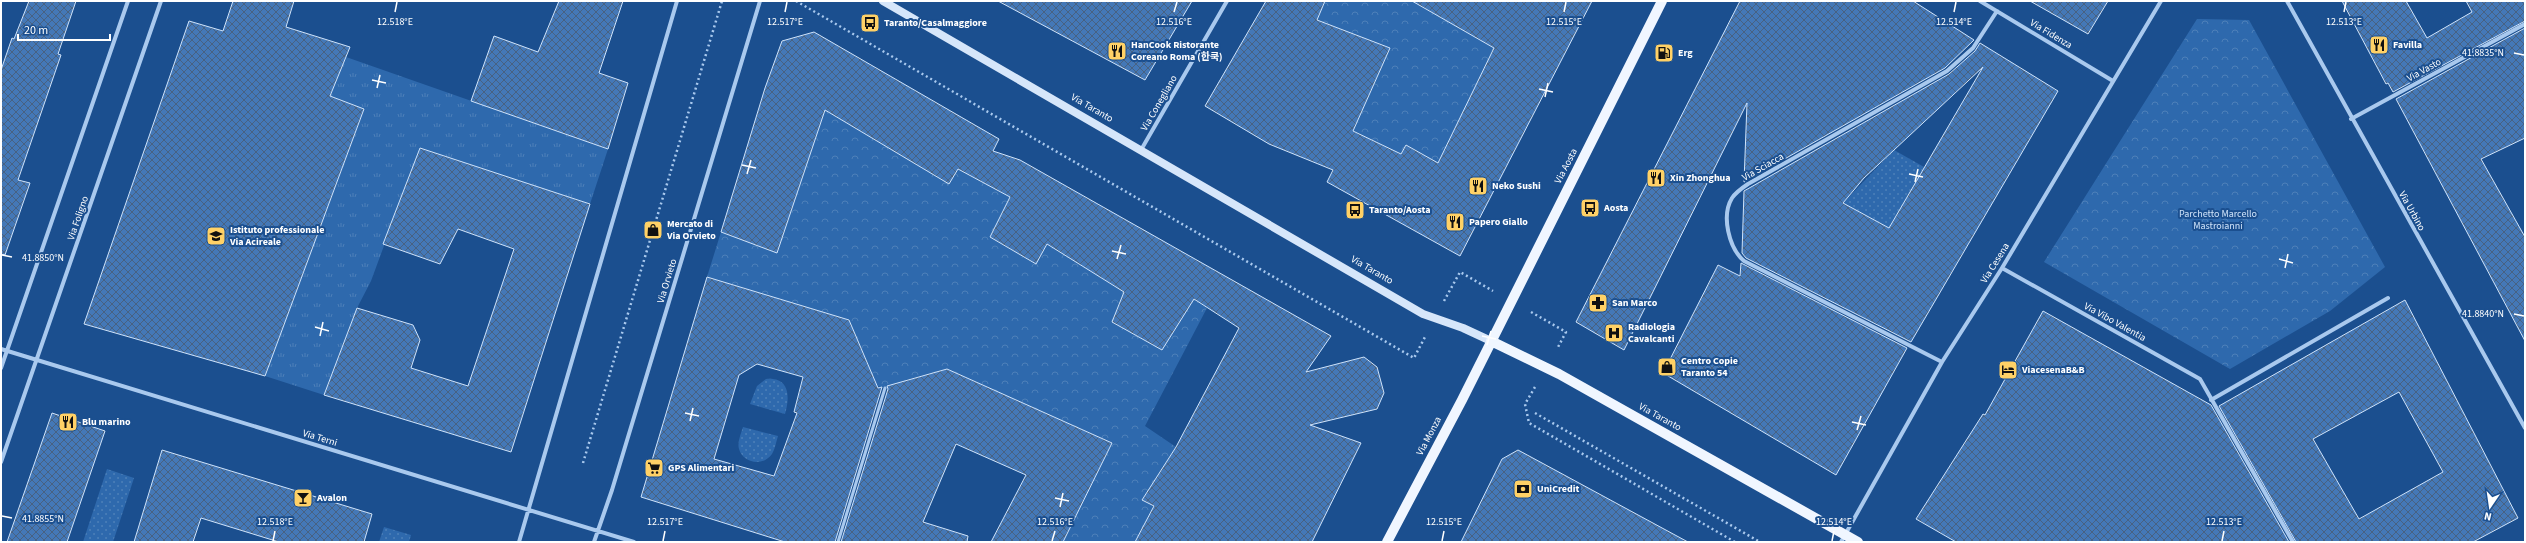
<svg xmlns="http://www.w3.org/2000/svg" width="2526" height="543" font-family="'Source Sans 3','Noto Sans KR',sans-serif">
  <defs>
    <pattern id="grass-tufts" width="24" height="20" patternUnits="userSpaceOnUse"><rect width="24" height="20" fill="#2e69ad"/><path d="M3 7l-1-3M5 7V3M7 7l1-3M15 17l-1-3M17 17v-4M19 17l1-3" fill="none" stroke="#4d80b9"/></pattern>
    <pattern id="forest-crowns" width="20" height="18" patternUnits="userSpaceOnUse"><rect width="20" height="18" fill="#2e69ad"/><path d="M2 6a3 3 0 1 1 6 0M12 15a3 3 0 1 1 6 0" fill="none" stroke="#4d80b9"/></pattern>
    <pattern id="garden-dots" width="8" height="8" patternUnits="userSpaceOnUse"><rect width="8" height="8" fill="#2e69ad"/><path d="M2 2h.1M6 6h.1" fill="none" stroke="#4d80b9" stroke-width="1.8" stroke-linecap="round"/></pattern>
    <pattern id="building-cross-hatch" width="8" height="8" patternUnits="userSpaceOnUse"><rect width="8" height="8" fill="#4478b7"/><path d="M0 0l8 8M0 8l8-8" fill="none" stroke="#486282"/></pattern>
  </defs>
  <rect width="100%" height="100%" fill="#1b4f8f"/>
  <path fill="url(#grass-tufts)" d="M346,57L608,149L590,204L420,148L371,281L357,308L324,395L265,376L364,110L330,96Z"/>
  <path fill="url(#forest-crowns)" d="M1325,1H1416V3L1494,48L1435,170L1428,157L1406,145L1401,154L1353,131L1390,48L1317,20Z
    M2197,19L2249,20L2385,267L2330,311L2230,369L2044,262Z
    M825,110L949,184L958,169L1010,197L990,237L1035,264L1047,244L1124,292L1112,322L1162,350L1194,299L1207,308L1145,426L1176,447L1142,500L1154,506L1135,542H1063L1112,443L947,369L906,380L902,392L864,383L869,366L849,320L707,277L721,232L777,252Z"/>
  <path fill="url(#garden-dots)" d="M1894,150L1924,167L1889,228L1843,203Z
    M766,379C790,377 790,397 785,414L750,404L757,386Z
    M743,427L778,436C776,442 775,449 772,454C763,467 743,463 739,449C737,442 741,434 743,427Z
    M107,469L134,478L113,542H83Z
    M384,527L411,535L409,542H379Z"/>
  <path fill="url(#building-cross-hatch)" stroke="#cfe3fa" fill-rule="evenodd" d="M29,1H76L58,54L61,55L18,180L30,183L5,255L1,254V70L12,38L14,39Z
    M233,1H294L286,27L350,47L330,96L364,109L265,376L84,324L189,21L223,31Z
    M559,1H623L599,73L628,83L608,149L471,101L494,36L538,52Z
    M998,1H1192L1145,80Z
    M1266,1H1325L1317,20L1390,48L1353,131L1401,154L1406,145L1438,163L1494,48L1412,1H1592L1460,256L1327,182L1333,170L1269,144L1205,106Z
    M1740,1H1913L1974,40L1945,68L1744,182L1747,103L1624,350L1576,322Z
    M2030,1H2108L2088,34Z
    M2342,1H2406L2427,38L2472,12L2466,1H2525V21L2393,92L2388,83L2386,84Z
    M2525,28V138L2481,159L2525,237V341L2396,99Z
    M814,32L999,139L993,151L1020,160L1331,336L1306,372L1364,357L1377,367L1384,393L1377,409L1310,425L1361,443L1312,542H1135L1154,506L1142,500L1176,447L1239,328L1194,299L1162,350L1112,322L1124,292L1047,244L1036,264L990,237L1010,197L958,169L949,184L825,110L777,253L721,232L765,88L782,41Z
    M1980,43L2058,91L1911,342L1746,258L1742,253L1744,191L1949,74L1975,51ZM1983,67L1889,228L1843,203L1864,178Z
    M420,148L590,204L511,452L324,395L357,308L413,325L420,340L411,368L468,386L514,249L458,229L440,264L383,244Z
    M1741,263L1907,348L1836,475L1663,373L1718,265L1740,276Z
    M707,277L849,320L878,388L882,387L835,542H785L641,497ZM757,364L803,377L794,412L797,413L774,476L714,459L739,375Z
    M2405,300L2518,518L2473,542H2296L2219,406ZM2399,392L2443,472L2359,519L2313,439Z
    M2043,311L2211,405L2289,542H1956L1916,519L1983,414L1985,415Z
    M947,369L1112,443L1063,542H991L1026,475L956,444L923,522L968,536L967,542H841L888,389L887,386Z
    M52,413L105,431L67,542H7Z
    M162,450L372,514L364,542H279L201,518L193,542H134Z
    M1518,450L1688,542H1461L1502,459Z"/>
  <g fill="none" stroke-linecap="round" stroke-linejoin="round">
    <path stroke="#a9c9ee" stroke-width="2.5" stroke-dasharray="2 3" stroke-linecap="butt" d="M796,1L1414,358L1426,335
      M1444,301L1460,272L1493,291
      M1531,312L1566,332L1557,349
      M1535,387L1525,404L1529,423L1735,542
      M1535,413L1760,542
      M583,463L722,1"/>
    <path stroke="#a9c9ee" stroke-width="3" d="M838,542L885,388"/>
    <path stroke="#a9c9ee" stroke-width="4" d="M1980,1L2113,81
      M2287,1L2525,428
      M2351,119L2525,24
      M1141,150L1227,1
      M2002,268L2200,379L2293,542
      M1,349L634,542
      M1942,362L1744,261C1729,248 1721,216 1732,198C1736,192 1742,188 1748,184L1947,71L1973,48L1997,11
      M1,368L128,1
      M2211,400L2388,298
      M1,462L161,1
      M519,542L677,1
      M594,542L612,490L760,1
      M1841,542L1942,362L2002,268L2161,1"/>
    <path stroke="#d6e6fa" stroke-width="8" d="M883,1L1423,314L1463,328L1491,341"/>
    <path stroke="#f0f6ff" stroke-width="10" d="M1491,341L1559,374L1858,542
      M1387,542L1462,400L1662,1"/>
  </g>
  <path fill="none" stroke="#fff" stroke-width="1.5" d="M395,12L397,2M785,12L787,2M1174,12L1177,2M1564,12L1566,2M1954,12L1956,2M2344,12L2346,2M2514,53L2524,55M372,80L386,83M377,88L380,75M1539,89L1553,92M1545,97L1548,83M742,165L756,168M747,174L751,160M1909,174L1923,177M1915,182L1918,169M1112,251L1126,254M2,255L12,257M1117,259L1121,245M2279,259L2293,263M2285,268L2288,254M2514,314L2524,316M315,327L329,331M320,336L323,322M1482,336L1496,339M1487,345L1491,331M685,413L699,416M690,421L693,408M1852,422L1866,425M1857,430L1861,416M1055,498L1069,501M1060,507L1063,493M2,516L12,518M273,541L275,531M663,541L665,531M1052,541L1055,531M1442,541L1444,531M1832,541L1834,531M2222,541L2224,531"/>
  <defs>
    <symbol id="bus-square" viewBox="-11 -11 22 22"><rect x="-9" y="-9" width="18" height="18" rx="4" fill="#ffd166" stroke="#1b4f8f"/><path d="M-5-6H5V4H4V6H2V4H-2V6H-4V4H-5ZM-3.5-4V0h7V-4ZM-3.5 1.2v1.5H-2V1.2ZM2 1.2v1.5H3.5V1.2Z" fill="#111"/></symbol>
    <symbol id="restaurant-square" viewBox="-11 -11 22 22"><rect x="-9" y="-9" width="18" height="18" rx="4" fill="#ffd166" stroke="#1b4f8f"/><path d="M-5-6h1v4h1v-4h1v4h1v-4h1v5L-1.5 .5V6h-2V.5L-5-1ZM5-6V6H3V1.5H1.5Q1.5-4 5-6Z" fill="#111"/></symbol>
    <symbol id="fuel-square" viewBox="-11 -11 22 22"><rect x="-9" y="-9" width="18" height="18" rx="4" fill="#ffd166" stroke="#1b4f8f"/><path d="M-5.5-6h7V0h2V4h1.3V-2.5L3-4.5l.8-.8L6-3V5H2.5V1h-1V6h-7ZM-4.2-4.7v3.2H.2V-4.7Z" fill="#111"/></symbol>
    <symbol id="shop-square" viewBox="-11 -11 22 22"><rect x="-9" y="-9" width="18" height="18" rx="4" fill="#ffd166" stroke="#1b4f8f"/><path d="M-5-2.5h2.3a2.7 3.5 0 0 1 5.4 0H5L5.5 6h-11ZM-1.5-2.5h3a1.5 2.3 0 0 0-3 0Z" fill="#111"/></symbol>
    <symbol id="school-square" viewBox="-11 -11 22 22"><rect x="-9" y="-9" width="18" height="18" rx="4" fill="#ffd166" stroke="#1b4f8f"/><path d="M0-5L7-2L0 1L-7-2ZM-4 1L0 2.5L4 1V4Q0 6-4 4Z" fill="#111"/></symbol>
    <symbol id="pharmacy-square" viewBox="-11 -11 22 22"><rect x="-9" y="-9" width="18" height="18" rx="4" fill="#ffd166" stroke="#1b4f8f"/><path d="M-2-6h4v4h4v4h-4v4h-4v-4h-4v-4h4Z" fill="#111"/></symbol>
    <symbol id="hospital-square" viewBox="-11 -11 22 22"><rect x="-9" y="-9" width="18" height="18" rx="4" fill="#ffd166" stroke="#1b4f8f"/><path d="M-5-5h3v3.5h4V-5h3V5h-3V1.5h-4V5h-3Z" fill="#111"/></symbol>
    <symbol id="hotel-square" viewBox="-11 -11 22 22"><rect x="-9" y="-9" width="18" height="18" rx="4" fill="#ffd166" stroke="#1b4f8f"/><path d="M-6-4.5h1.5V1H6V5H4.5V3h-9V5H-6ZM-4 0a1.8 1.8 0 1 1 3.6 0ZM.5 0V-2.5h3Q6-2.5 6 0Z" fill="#111"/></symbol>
    <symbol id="supermarket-square" viewBox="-11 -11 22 22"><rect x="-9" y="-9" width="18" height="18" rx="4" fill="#ffd166" stroke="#1b4f8f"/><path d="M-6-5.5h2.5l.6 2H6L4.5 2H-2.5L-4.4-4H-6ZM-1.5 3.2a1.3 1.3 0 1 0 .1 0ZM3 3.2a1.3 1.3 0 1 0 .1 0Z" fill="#111"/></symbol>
    <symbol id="bank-square" viewBox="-11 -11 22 22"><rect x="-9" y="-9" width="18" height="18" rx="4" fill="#ffd166" stroke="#1b4f8f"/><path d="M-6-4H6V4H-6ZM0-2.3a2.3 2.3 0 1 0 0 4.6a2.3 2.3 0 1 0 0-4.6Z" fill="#111"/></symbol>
    <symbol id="bar-square" viewBox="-11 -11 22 22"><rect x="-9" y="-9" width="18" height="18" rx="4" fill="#ffd166" stroke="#1b4f8f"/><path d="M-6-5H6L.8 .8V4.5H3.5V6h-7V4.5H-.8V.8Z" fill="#111"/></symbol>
  </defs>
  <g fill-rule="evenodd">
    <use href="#bus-square" x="859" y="12" width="22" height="22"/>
    <use href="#restaurant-square" x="2368" y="34" width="22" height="22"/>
    <use href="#restaurant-square" x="1106" y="40" width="22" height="22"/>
    <use href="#fuel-square" x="1653" y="42" width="22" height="22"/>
    <use href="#restaurant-square" x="1645" y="167" width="22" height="22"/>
    <use href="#restaurant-square" x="1467" y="175" width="22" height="22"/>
    <use href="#bus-square" x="1579" y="197" width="22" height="22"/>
    <use href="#bus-square" x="1344" y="199" width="22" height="22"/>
    <use href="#restaurant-square" x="1444" y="211" width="22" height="22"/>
    <use href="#shop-square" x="642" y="219" width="22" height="22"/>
    <use href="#school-square" x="205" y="225" width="22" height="22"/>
    <use href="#pharmacy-square" x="1587" y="292" width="22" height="22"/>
    <use href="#hospital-square" x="1603" y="322" width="22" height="22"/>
    <use href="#shop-square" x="1656" y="356" width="22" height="22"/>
    <use href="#hotel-square" x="1997" y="359" width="22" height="22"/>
    <use href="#restaurant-square" x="57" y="411" width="22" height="22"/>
    <use href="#supermarket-square" x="643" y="457" width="22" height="22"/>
    <use href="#bank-square" x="1512" y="478" width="22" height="22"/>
    <use href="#bar-square" x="292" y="487" width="22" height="22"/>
  </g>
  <g text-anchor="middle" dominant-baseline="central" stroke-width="4" stroke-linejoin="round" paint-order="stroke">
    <g font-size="10" font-weight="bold" fill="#fff" stroke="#1b4f8f" text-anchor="start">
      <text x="884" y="23">Taranto/Casalmaggiore</text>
      <text x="1131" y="45">HanCook Ristorante<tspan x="1131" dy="12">Coreano Roma (한쿡)</tspan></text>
      <text x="2393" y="45">Favilla</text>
      <text x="1678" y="53">Erg</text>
      <text x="1670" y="178">Xin Zhonghua</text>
      <text x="1492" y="186">Neko Sushi</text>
      <text x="1604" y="208">Aosta</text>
      <text x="1369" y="210">Taranto/Aosta</text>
      <text x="1469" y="222">Papero Giallo</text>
      <text x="667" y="224">Mercato di<tspan x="667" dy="12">Via Orvieto</tspan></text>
      <text x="230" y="230">Istituto professionale<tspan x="230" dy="12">Via Acireale</tspan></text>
      <text x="1612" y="303">San Marco</text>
      <text x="1628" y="327">Radiologia<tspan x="1628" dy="12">Cavalcanti</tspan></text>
      <text x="1681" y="361">Centro Copie<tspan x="1681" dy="12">Taranto 54</tspan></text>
      <text x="2022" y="370">ViacesenaB&amp;B</text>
      <text x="82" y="422">Blu marino</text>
      <text x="668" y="468">GPS Alimentari</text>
      <text x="1537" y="489">UniCredit</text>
      <text x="317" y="498">Avalon</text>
    </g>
    <g font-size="10" fill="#fff" stroke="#1b4f8f">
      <text transform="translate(2051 34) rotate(31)">Via Fidenza</text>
      <text transform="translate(2424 70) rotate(-29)">Via Vasto</text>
      <text transform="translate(1159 103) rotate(-60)">Via Conegliano</text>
      <text transform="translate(1092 108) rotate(30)">Via Taranto</text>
      <text transform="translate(1566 166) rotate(-63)">Via Aosta</text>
      <text transform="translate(1763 167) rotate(-30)">Via Sciacca</text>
      <text transform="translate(2412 211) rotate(61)">Via Urbino</text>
      <text transform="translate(78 218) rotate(-71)">Via Foligno</text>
      <text transform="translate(1995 263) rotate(-58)">Via Cesena</text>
      <text transform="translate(1372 270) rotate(30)">Via Taranto</text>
      <text transform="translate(667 281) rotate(-73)">Via Orvieto</text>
      <text transform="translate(2115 322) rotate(29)">Via Vibo Valentia</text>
      <text transform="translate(1660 417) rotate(29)">Via Taranto</text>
      <text transform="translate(1429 436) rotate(-62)">Via Monza</text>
      <text transform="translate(320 438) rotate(17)">Via Terni</text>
    </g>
    <g font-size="10" fill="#cfe3fa" stroke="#1b4f8f">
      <text x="2218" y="214">Parchetto Marcello<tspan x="2218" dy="12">Mastroianni</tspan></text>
    </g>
  </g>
  <g font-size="10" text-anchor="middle" fill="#fff" stroke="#1b4f8f" stroke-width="4" stroke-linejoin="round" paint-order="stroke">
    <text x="395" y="25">12.518°E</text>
    <text x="785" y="25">12.517°E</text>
    <text x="1174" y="25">12.516°E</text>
    <text x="1564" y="25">12.515°E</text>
    <text x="1954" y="25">12.514°E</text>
    <text x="2344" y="25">12.513°E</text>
    <text x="2483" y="56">41.8835°N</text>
    <text x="43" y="261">41.8850°N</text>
    <text x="2483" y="317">41.8840°N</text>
    <text x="43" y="522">41.8855°N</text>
    <text x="275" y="525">12.518°E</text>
    <text x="665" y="525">12.517°E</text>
    <text x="1055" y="525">12.516°E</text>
    <text x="1444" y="525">12.515°E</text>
    <text x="1834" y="525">12.514°E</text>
    <text x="2224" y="525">12.513°E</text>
  </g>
  <rect width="2526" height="543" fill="none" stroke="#ffffff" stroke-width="4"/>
  <g transform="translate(2490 507) rotate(193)" stroke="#1b4f8f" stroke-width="3" paint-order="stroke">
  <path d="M0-3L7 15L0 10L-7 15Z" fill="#ffffff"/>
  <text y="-6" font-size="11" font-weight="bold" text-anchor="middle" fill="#ffffff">N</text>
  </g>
  <path d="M18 34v6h92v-6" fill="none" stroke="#ffffff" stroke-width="2"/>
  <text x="24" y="34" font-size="12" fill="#ffffff" stroke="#1b4f8f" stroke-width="3" paint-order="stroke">20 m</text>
</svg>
